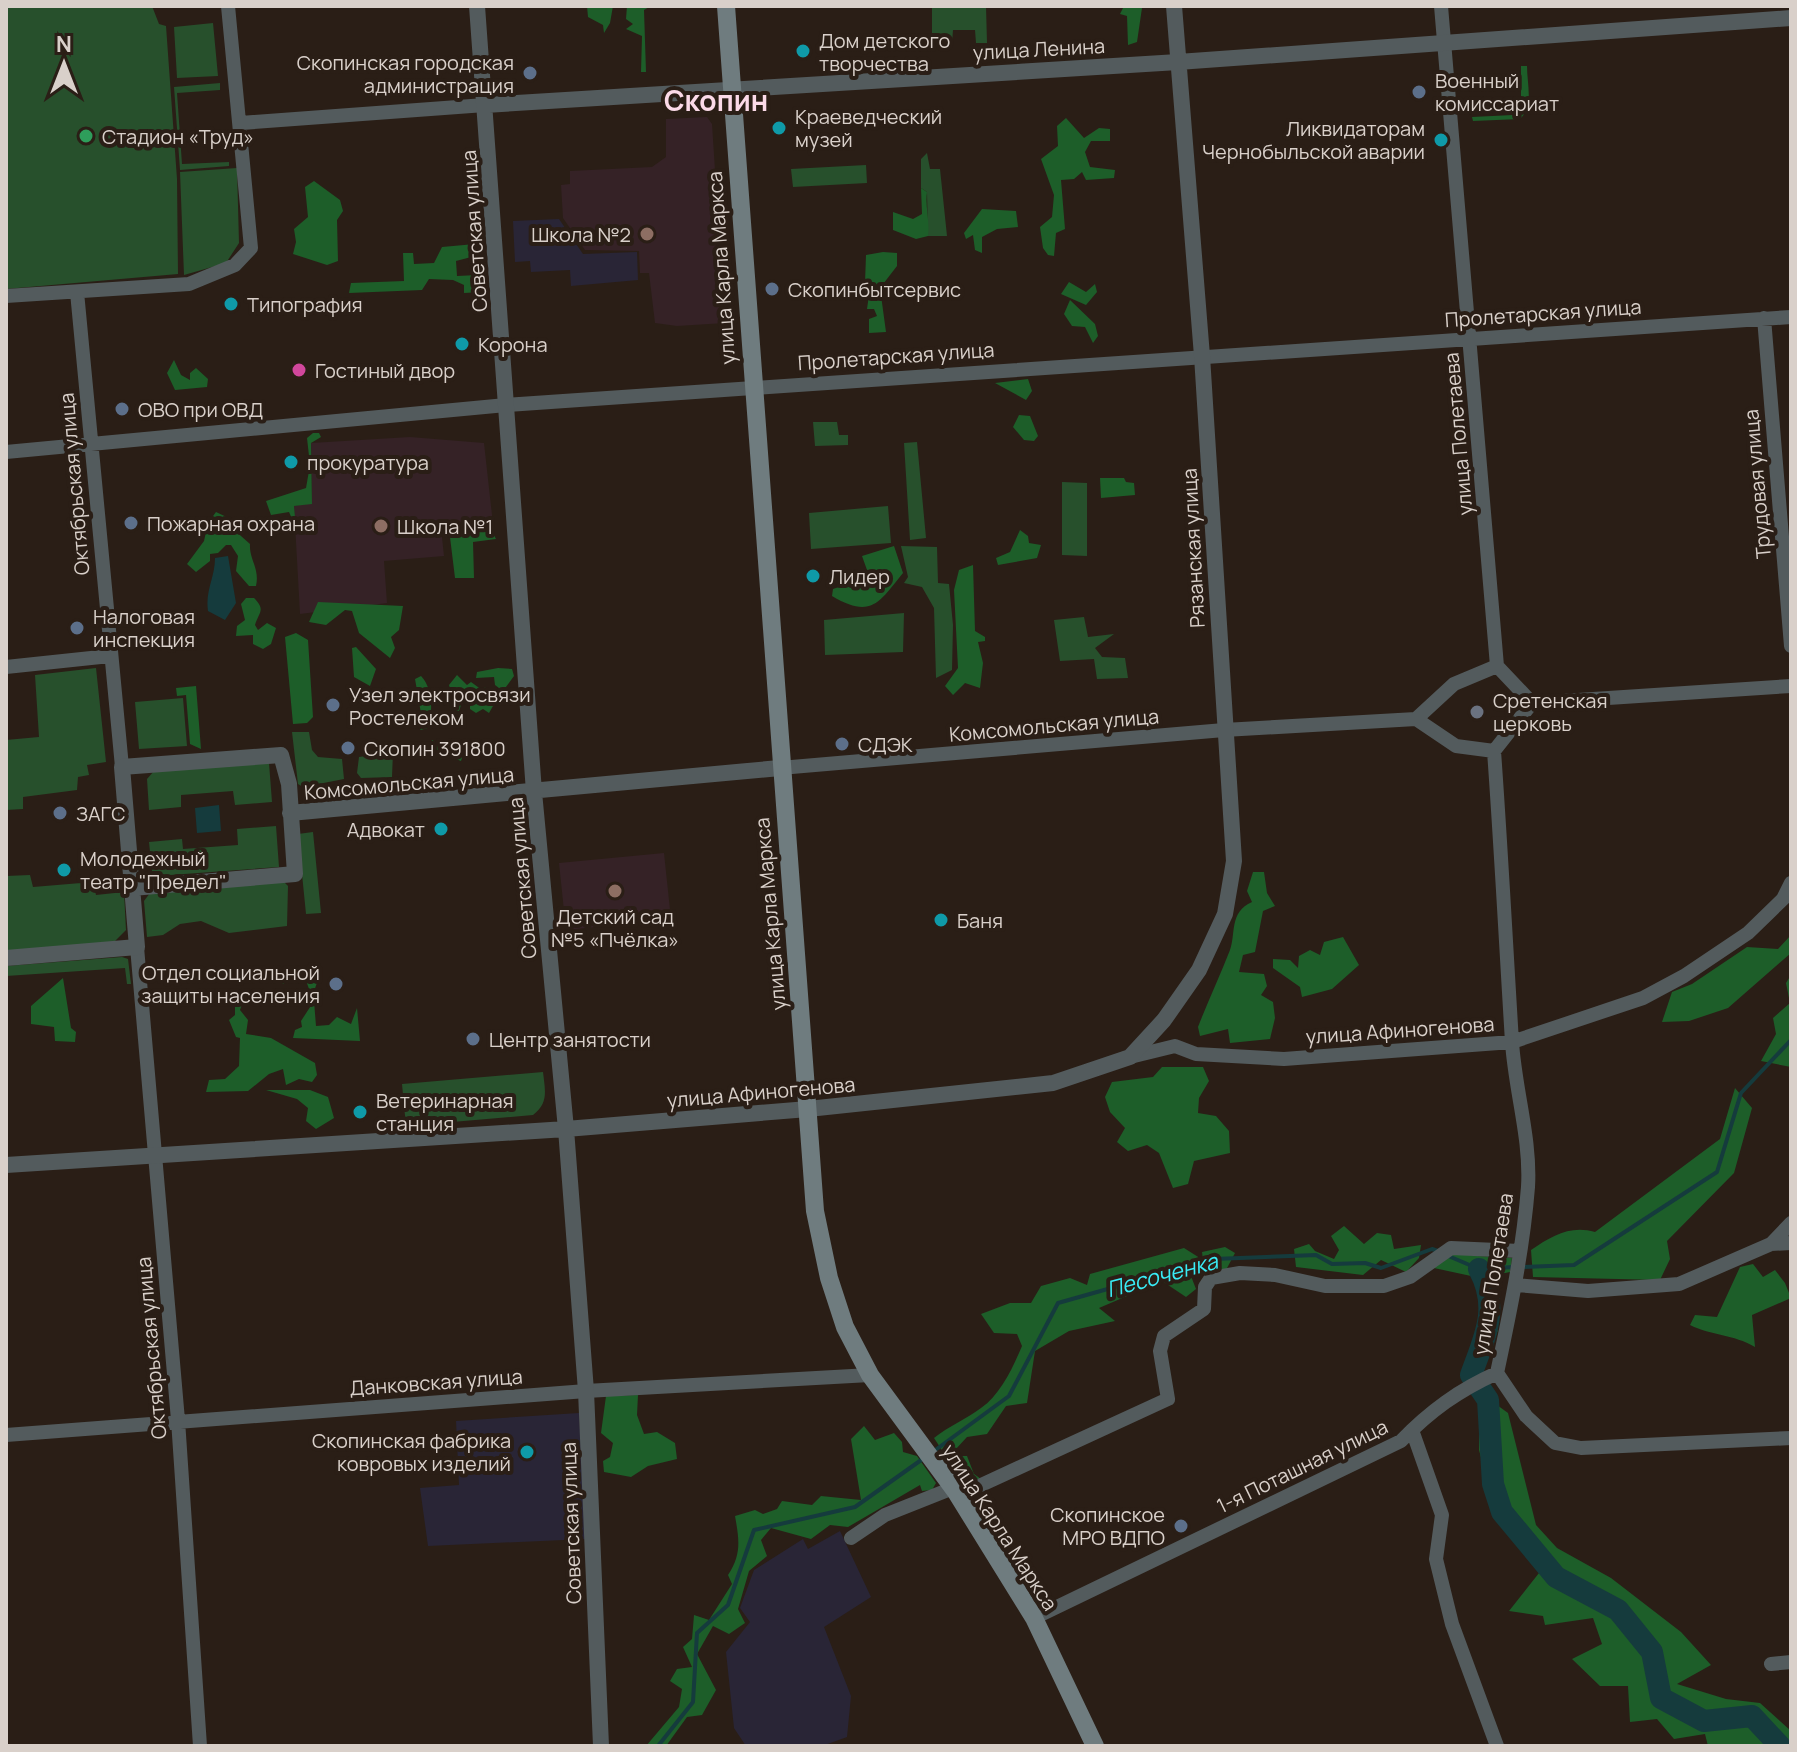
<svg xmlns="http://www.w3.org/2000/svg" width="1797" height="1752" font-family="Manrope,sans-serif">
  <rect width="100%" height="100%" fill="#2a1e16"/>
  <path fill="#292536" d="M559,219L583,254L637,252L638,280L571,286L570,270L531,272L530,261L515,262L513,221Z
    M579,1413L586,1539L428,1546L420,1488L459,1485L456,1421Z
    M840,1531L871,1597L824,1627L851,1696L847,1737L822,1746H746L734,1728L726,1652L750,1622L740,1608L754,1570L803,1539L808,1549Z"/>
  <path fill="#352226" d="M707,117L712,124L725,323L677,326L655,323L649,273H640L639,251L585,250L563,218L561,185L570,184V171L652,167L666,157V119Z
    M410,437L484,443L493,524L441,528L444,556L384,561L387,603L300,614L294,506L312,503L311,443Z
    M664,853L671,919L566,930L559,863Z"/>
  <path fill="#27502c" d="M6,6H152L159,24L166,26L177,179L178,274L6,289Z
    M932,6H986L987,43H976L975,30H953L952,43L941,44L940,36H932Z
    M213,23L218,76L177,78L174,27Z
    M220,83V90L177,93L182,164L229,162V166L180,170L174,87Z
    M927,153L930,169H940L947,236H928L927,192L921,188V159Z
    M866,165L867,183L793,187L791,169Z
    M237,168L239,243L226,263L184,275L180,172Z
    M813,422H837L839,435H848V445L815,446Z
    M917,442L926,538L910,540L904,443Z
    M1062,482L1087,483V556L1062,555Z
    M888,506L891,543L811,549L809,513Z
    M901,546L937,547L938,583L949,584L953,625L952,670L936,678L934,608L922,587L904,583L908,577Z
    M904,613L903,652L825,655L824,620Z
    M1084,617L1088,637L1114,634L1095,648L1102,657L1125,658L1128,678L1097,679L1094,659L1060,661L1054,620Z
    M96,668L106,762L87,765L89,775L78,777L77,790L23,797V809L6,810V740L39,737L35,675Z
    M183,698L187,746L139,749L135,702Z
    M292,732H309L312,750L318,757L342,759L344,779L303,787L298,784Z
    M393,752L392,777L361,778L357,773L359,757Z
    M269,763L272,802L235,805L233,791L181,795V807L149,810L147,779L154,771Z
    M276,826L279,867L157,876L152,871L149,842L182,839L183,849L238,845L237,829Z
    M313,832L321,913L306,914L298,834Z
    M30,875L33,887L93,882L96,895L124,892L126,930L114,942L6,952V876Z
    M284,882L288,886L287,926L229,933L201,921L180,924L163,935L147,937L144,901L150,893Z
    M122,957L128,959L131,984H127L125,968L6,976V966Z
    M543,1072C545,1090 549,1103 533,1115L406,1126L402,1084Z"/>
  <path fill="#1d5e29" d="M587,6H613L610,23L604,33L603,25L588,17Z
    M627,6H651L644,10L646,72H641L642,36L626,29L633,24L626,19Z
    M1124,6H1150L1142,8L1137,42L1128,45L1127,16L1120,14Z
    M1521,66H1527C1527,84 1534,107 1520,119L1473,121L1472,117L1513,115L1521,108Z
    M1066,118L1084,138L1099,128L1110,129V141H1091L1085,152L1090,167L1115,170L1114,178L1086,180L1082,172L1074,179L1061,180L1065,229L1056,233L1054,256L1048,255L1043,248L1040,227L1052,217L1054,195L1041,159L1058,146L1057,126Z
    M314,181L340,200L343,211L337,220L338,261L327,265L293,254L296,242L294,229L308,217L305,187Z
    M921,188L927,192C925,208 930,220 928,236L916,239L893,230V212L913,219L922,214Z
    M982,209L1016,211L1018,227L997,229L982,237V253L975,250L973,235L966,239L964,233Z
    M475,244V256L456,261L457,276L478,275L484,283L482,292L464,293V285L453,280L429,279L422,290L349,293L351,283L404,281L403,253H413L414,264L434,263L442,247Z
    M883,252L897,253V266L880,288L886,332L869,333V319L877,316L874,309H867L870,288L865,283L866,255Z
    M1069,282L1086,292L1095,284L1097,292L1086,305L1061,294Z
    M1070,300L1095,324L1098,336L1093,343L1085,327L1072,326L1064,314Z
    M174,360L181,375L190,380V373L196,368L208,379L207,387L175,390L167,373Z
    M1028,379L1032,391L1026,400L995,383Z
    M1019,415L1030,416L1038,436L1034,441L1024,440L1013,427Z
    M313,433H319L321,437L311,443L312,504L294,506L296,528L289,512L271,515L266,501L306,488L310,465L307,438Z
    M1100,478H1124L1126,482L1134,483L1135,495L1101,498Z
    M216,512L233,520L232,528L250,544C249,560 260,568 256,586H249L236,571L238,556L231,545H226L218,553L210,554V561L196,572L187,564L204,541L208,523Z
    M490,527L496,539L473,542L474,578H455L449,529Z
    M1020,530L1028,536L1029,543L1041,545L1037,558L998,565L996,558L1010,552Z
    M894,546L903,573C880,601 872,620 832,596L833,589L845,585L844,577L848,574L854,580L865,577L867,570L862,556Z
    M973,565L975,631L985,637V641L978,642L983,663L980,688L965,683L953,695L945,686L958,668L954,590L959,570Z
    M246,598H254C266,610 259,612 255,625L258,630L267,623L276,628L271,644L263,649L253,644V635L236,636L237,626L245,620L241,604Z
    M318,602L403,606L399,630L391,637L395,648L390,658L359,633L352,611L345,610L326,625L309,622Z
    M296,633L308,640L313,717L307,723L293,724L285,637Z
    M356,647L376,669L370,686L354,677L352,648Z
    M498,668L512,669L514,676L503,691L495,685L494,677L476,678L477,672Z
    M457,675L467,685L471,682L482,690L485,687L493,706L489,713L483,709L476,713L470,709V699H475V695L465,693L459,711L451,710L449,703L454,702L449,685Z
    M421,676C433,688 433,713 428,728L420,730L423,725L415,679Z
    M196,686L201,749L190,744L186,695L177,696L176,688Z
    M445,739L464,751L461,761L443,754L432,759L428,754L432,740L438,744Z
    M1253,872H1264L1267,893L1275,906L1263,911L1255,952L1243,955L1239,972L1264,974L1267,986L1261,995L1273,1002L1275,1018L1270,1039L1230,1043L1228,1029L1200,1036L1198,1027C1208,1001 1220,976 1230,950C1236,934 1229,912 1252,902L1247,891Z
    M1791,935V953L1728,1008L1689,1021L1662,1022L1672,992L1692,984L1747,947L1778,949Z
    M1343,937L1359,965L1332,989L1302,997L1300,987L1273,968V959L1290,960L1298,968L1299,956L1310,950L1320,955L1324,942Z
    M289,969L319,977L312,997L305,978H293L283,984L279,981Z
    M1791,975V1067L1761,1061L1776,1034L1773,1018L1790,1003L1786,983Z
    M63,978L71,1028L76,1032L75,1042L55,1041L54,1027L31,1024V1006Z
    M234,993L244,998L240,1010L248,1020L246,1034L271,1038L315,1063L317,1075L312,1082L299,1079L286,1085L283,1069L269,1074L248,1091L206,1092L209,1080L225,1079L239,1066L240,1038L236,1037L229,1020L235,1015V1007L227,997Z
    M314,1001L316,1026L329,1025L337,1017L351,1024L357,1008L360,1041L293,1038L295,1030L302,1027L301,1021Z
    M1162,1067H1203L1209,1081L1199,1098L1198,1113L1216,1116L1229,1131L1230,1153L1194,1161L1188,1184L1173,1188L1159,1153L1147,1145L1128,1151L1117,1142L1125,1128L1110,1112L1105,1097L1112,1082L1153,1077Z
    M1735,1088L1752,1108L1734,1173L1667,1241L1670,1259L1660,1280L1533,1277L1531,1250C1552,1236 1570,1225 1595,1232L1720,1139Z
    M266,1090H310L328,1097L334,1118L316,1129L306,1121L308,1108L297,1099Z
    M1344,1226L1364,1244L1377,1233L1391,1235L1394,1249L1421,1245L1419,1258L1406,1272L1381,1260L1363,1275L1296,1267L1294,1249L1309,1244L1315,1251L1334,1259L1339,1250L1331,1236Z
    M1463,1242L1478,1256L1512,1258L1510,1272L1490,1276L1496,1286L1494,1321L1482,1320L1485,1294L1471,1276L1434,1268Z
    M1225,1247L1235,1253L1226,1270L1201,1266L1189,1271L1196,1289L1186,1297L1162,1281L1099,1308L1115,1321L1069,1331L1035,1351L1027,1403L1006,1406L987,1434L967,1437L955,1450L958,1456H967L974,1474L981,1479L965,1486L966,1474L955,1470L934,1438C949,1426 966,1419 981,1408C1001,1394 1013,1367 1022,1346L1017,1334L994,1333L981,1314L1010,1303H1031L1041,1286L1070,1278L1087,1285L1090,1274L1184,1248L1203,1260L1202,1252Z
    M1753,1264L1763,1277L1775,1270L1785,1283L1791,1298L1752,1315L1755,1347C1733,1334 1712,1336 1690,1325L1695,1315L1717,1317L1740,1267Z
    M1498,1330L1483,1371L1468,1380L1462,1377L1478,1336Z
    M638,1395L637,1415L644,1434L657,1432L675,1443L677,1459L648,1466L631,1477L604,1472L603,1461L610,1457L613,1443L601,1433L606,1396Z
    M1497,1405L1508,1413L1536,1525L1557,1548L1611,1578L1681,1632L1711,1665L1677,1684L1726,1699L1760,1703L1791,1731V1746H1708L1705,1734L1674,1739L1657,1719L1630,1722L1628,1686H1600L1572,1659L1602,1644L1593,1618L1545,1625L1543,1616L1509,1611L1539,1573L1497,1516L1479,1450V1411Z
    M864,1426L875,1440L894,1433L902,1442L903,1452L917,1456L936,1483L932,1490L922,1491L920,1485L848,1527L830,1525L811,1539L771,1528L761,1540L767,1556L749,1571L738,1609L745,1623L729,1634L713,1626L697,1654L716,1690L702,1715L687,1717L666,1746H646L679,1707L682,1689L670,1681L677,1669L692,1667L683,1647L692,1639L694,1615L709,1620L732,1584L728,1575C742,1554 739,1539 735,1516L755,1510L763,1514L777,1509L782,1501L812,1505L821,1496L861,1500L851,1439Z"/>
  <path fill="#153b3d" d="M228,556L236,603L225,620L208,611C205,590 215,578 215,558Z
    M219,805L221,831L197,833L195,808Z"/>
  <g fill="none" stroke-linecap="round" stroke-linejoin="round">
    <path stroke="#153b3d" stroke-width="4" d="M1446,1255L1479,1269L1514,1267
      M1523,1267L1574,1265L1717,1172L1741,1093L1791,1040
      M934,1451L1009,1396L1058,1303L1214,1259L1316,1255L1332,1264L1365,1263L1381,1268L1432,1249L1438,1251
      M658,1746L693,1702L697,1633L728,1605L754,1530L855,1507L924,1458"/>
    <path stroke="#153b3d" stroke-width="22" d="M1479,1269C1500,1308 1485,1336 1471,1375L1488,1400L1493,1484L1502,1512L1556,1577L1618,1610L1652,1652L1661,1698L1704,1721L1752,1716L1780,1746"/>
    <path stroke="#535b5d" stroke-width="14" d="M1441,6L1497,666
      M241,123L485,105
      M77,292L122,767
      M6,296L189,284L235,265L251,248L228,6
      M1764,318L1791,646
      M6,452L506,405L1791,317
      M1497,666L1532,703
      M6,667L110,656
      M1416,719L1454,684L1497,666
      M1494,751C1501,848 1506,945 1512,1042C1515,1090 1531,1139 1528,1187C1523,1250 1510,1312 1497,1373
      M1494,751L1532,703L1791,686
      M780,768L1224,730L1416,719L1456,746L1494,751
      M137,947L178,1420L200,1746
      M1130,1057L1175,1046L1196,1054L1284,1059L1512,1042L1643,998L1684,976L1748,933L1783,899L1791,883
      M1771,1244L1791,1243
      M1516,1285L1588,1291L1679,1284L1771,1244L1791,1223
      M1412,1430L1442,1515L1436,1559L1452,1624L1497,1746
      M6,1435L586,1391L870,1375
      M851,1538L885,1515L953,1488L966,1492L1168,1399L1160,1351L1164,1336L1204,1309L1205,1287L1211,1278L1240,1273L1275,1275L1325,1286H1384L1410,1277L1451,1248L1520,1251
      M1034,1618L1401,1441C1430,1411 1459,1390 1497,1373L1526,1416L1555,1443L1581,1448L1791,1438
      M1771,1664L1791,1662"/>
    <path stroke="#535b5d" stroke-width="16" d="M477,6L534,792L566,1129L586,1391L601,1746
      M485,105L1178,62L1791,18
      M290,813L780,768
      M6,958L137,947L122,767L281,755L289,784L295,874L132,888
      M6,1165L566,1129L808,1109L1053,1083L1130,1057L1164,1020L1199,970L1225,914L1234,861L1202,356L1174,6"/>
    <path stroke="#6f7c7f" stroke-width="18" d="M726,6L815,1211L829,1278L845,1327L870,1375L956,1492L1034,1618L1095,1746"/>
  </g>
  <g fill="#0f9aa8" stroke="#2a1e16" stroke-width="3">
    <circle cx="803" cy="51" r="8"/>
    <circle cx="779" cy="128" r="8"/>
    <circle cx="1441" cy="140" r="8"/>
    <circle cx="231" cy="304" r="8"/>
    <circle cx="462" cy="344" r="8"/>
    <circle cx="291" cy="462" r="8"/>
    <circle cx="813" cy="576" r="8"/>
    <circle cx="441" cy="829" r="8"/>
    <circle cx="64" cy="870" r="8"/>
    <circle cx="941" cy="920" r="8"/>
    <circle cx="360" cy="1112" r="8"/>
    <circle cx="527" cy="1452" r="8"/>
  </g>
  <g fill="#5c6f8a" stroke="#2a1e16" stroke-width="3">
    <circle cx="530" cy="73" r="8"/>
    <circle cx="1419" cy="92" r="8"/>
    <circle cx="772" cy="289" r="8"/>
    <circle cx="122" cy="409" r="8"/>
    <circle cx="131" cy="523" r="8"/>
    <circle cx="77" cy="628" r="8"/>
    <circle cx="333" cy="705" r="8"/>
    <circle cx="842" cy="744" r="8"/>
    <circle cx="348" cy="748" r="8"/>
    <circle cx="60" cy="813" r="8"/>
    <circle cx="336" cy="984" r="8"/>
    <circle cx="473" cy="1039" r="8"/>
    <circle cx="1181" cy="1526" r="8"/>
  </g>
  <circle fill="#2e9e5b" stroke="#2a1e16" stroke-width="3" cx="86" cy="136" r="8"/>
  <g fill="#8d6e63" stroke="#2a1e16" stroke-width="3">
    <circle cx="647" cy="234" r="8"/>
    <circle cx="381" cy="526" r="8"/>
    <circle cx="615" cy="891" r="8"/>
  </g>
  <circle fill="#d1479c" stroke="#2a1e16" stroke-width="3" cx="299" cy="370" r="8"/>
  <circle fill="#6b7280" stroke="#2a1e16" stroke-width="3" cx="1477" cy="712" r="8"/>
  <g text-anchor="middle" dominant-baseline="central" stroke-width="8" stroke-linejoin="round" paint-order="stroke">
    <g font-size="20" fill="#d9d0ca" stroke="#2a1e16" text-anchor="start">
      <text x="819" y="40">Дом детского<tspan x="819" dy="23">творчества</tspan></text>
      <text x="514" y="62" text-anchor="end">Скопинская городская<tspan x="514" dy="23">администрация</tspan></text>
      <text x="1435" y="80">Военный<tspan x="1435" dy="23">комиссариат</tspan></text>
      <text x="795" y="116">Краеведческий<tspan x="795" dy="23">музей</tspan></text>
      <text x="1425" y="128" text-anchor="end">Ликвидаторам<tspan x="1425" dy="23">Чернобыльской аварии</tspan></text>
      <text x="102" y="136">Стадион «Труд»</text>
      <text x="631" y="234" text-anchor="end">Школа №2</text>
      <text x="788" y="289">Скопинбытсервис</text>
      <text x="247" y="304">Типография</text>
      <text x="478" y="344">Корона</text>
      <text x="315" y="370">Гостиный двор</text>
      <text x="138" y="409">ОВО при ОВД</text>
      <text x="307" y="462">прокуратура</text>
      <text x="147" y="523">Пожарная охрана</text>
      <text x="397" y="526">Школа №1</text>
      <text x="829" y="576">Лидер</text>
      <text x="93" y="616">Налоговая<tspan x="93" dy="23">инспекция</tspan></text>
      <text x="349" y="694">Узел электросвязи<tspan x="349" dy="23">Ростелеком</tspan></text>
      <text x="1493" y="700">Сретенская<tspan x="1493" dy="23">церковь</tspan></text>
      <text x="858" y="744">СДЭК</text>
      <text x="364" y="748">Скопин 391800</text>
      <text x="76" y="813">ЗАГС</text>
      <text x="425" y="829" text-anchor="end">Адвокат</text>
      <text x="80" y="858">Молодежный<tspan x="80" dy="23">театр "Предел"</tspan></text>
      <text x="615" y="916" text-anchor="middle">Детский сад<tspan x="615" dy="23">№5 «Пчёлка»</tspan></text>
      <text x="957" y="920">Баня</text>
      <text x="320" y="972" text-anchor="end">Отдел социальной<tspan x="320" dy="23">защиты населения</tspan></text>
      <text x="489" y="1039">Центр занятости</text>
      <text x="376" y="1100">Ветеринарная<tspan x="376" dy="23">станция</tspan></text>
      <text x="511" y="1440" text-anchor="end">Скопинская фабрика<tspan x="511" dy="23">ковровых изделий</tspan></text>
      <text x="1165" y="1514" text-anchor="end">Скопинское<tspan x="1165" dy="23">МРО ВДПО</tspan></text>
    </g>
    <g font-size="20" fill="#d9d0ca" stroke="#2a1e16">
      <text transform="translate(1039 49) rotate(-3)">улица Ленина</text>
      <text transform="translate(474 231) rotate(-94)">Советская улица</text>
      <text transform="translate(721 268) rotate(-94)">улица Карла Маркса</text>
      <text transform="translate(1543 313) rotate(-4)">Пролетарская улица</text>
      <text transform="translate(896 356) rotate(-4)">Пролетарская улица</text>
      <text transform="translate(1458 434) rotate(-95)">улица Полетаева</text>
      <text transform="translate(74 484) rotate(-95)">Октябрьская улица</text>
      <text transform="translate(1757 484) rotate(-95)">Трудовая улица</text>
      <text transform="translate(1193 548) rotate(-93)">Рязанская улица</text>
      <text transform="translate(1054 725) rotate(-5)">Комсомольская улица</text>
      <text transform="translate(409 783) rotate(-5)">Комсомольская улица</text>
      <text transform="translate(522 878) rotate(-95)">Советская улица</text>
      <text transform="translate(770 914) rotate(-95)">улица Карла Маркса</text>
      <text transform="translate(1400 1030) rotate(-4)">улица Афиногенова</text>
      <text transform="translate(761 1092) rotate(-5)">улица Афиногенова</text>
      <text transform="translate(1493 1274) rotate(-81)">улица Полетаева</text>
      <text transform="translate(151 1348) rotate(-95)">Октябрьская улица</text>
      <text transform="translate(436 1382) rotate(-4)">Данковская улица</text>
      <text transform="translate(1302 1466) rotate(-26)">1-я Поташная улица</text>
      <text transform="translate(571 1523) rotate(-92)">Советская улица</text>
      <text transform="translate(1000 1527) rotate(57)">улица Карла Маркса</text>
    </g>
    <g font-size="22" font-style="italic" fill="#39ecf6" stroke="#2a1e16">
      <text transform="translate(1162 1275) rotate(-15)">Песоченка</text>
    </g>
    <g font-size="28" font-weight="bold" fill="#fbdae8" stroke="#2a1e16">
      <text x="716" y="100">Скопин</text>
    </g>
  </g>
  <rect width="1797" height="1752" fill="none" stroke="#d9d0ca" stroke-width="16"/>
  <g transform="translate(64 64)" stroke="#2a1e16" stroke-width="6" paint-order="stroke">
  <path d="M0-6L14 30L0 20L-14 30Z" fill="#d9d0ca"/>
  <text y="-12" font-size="22" font-weight="bold" text-anchor="middle" fill="#d9d0ca">N</text>
  </g>
</svg>
